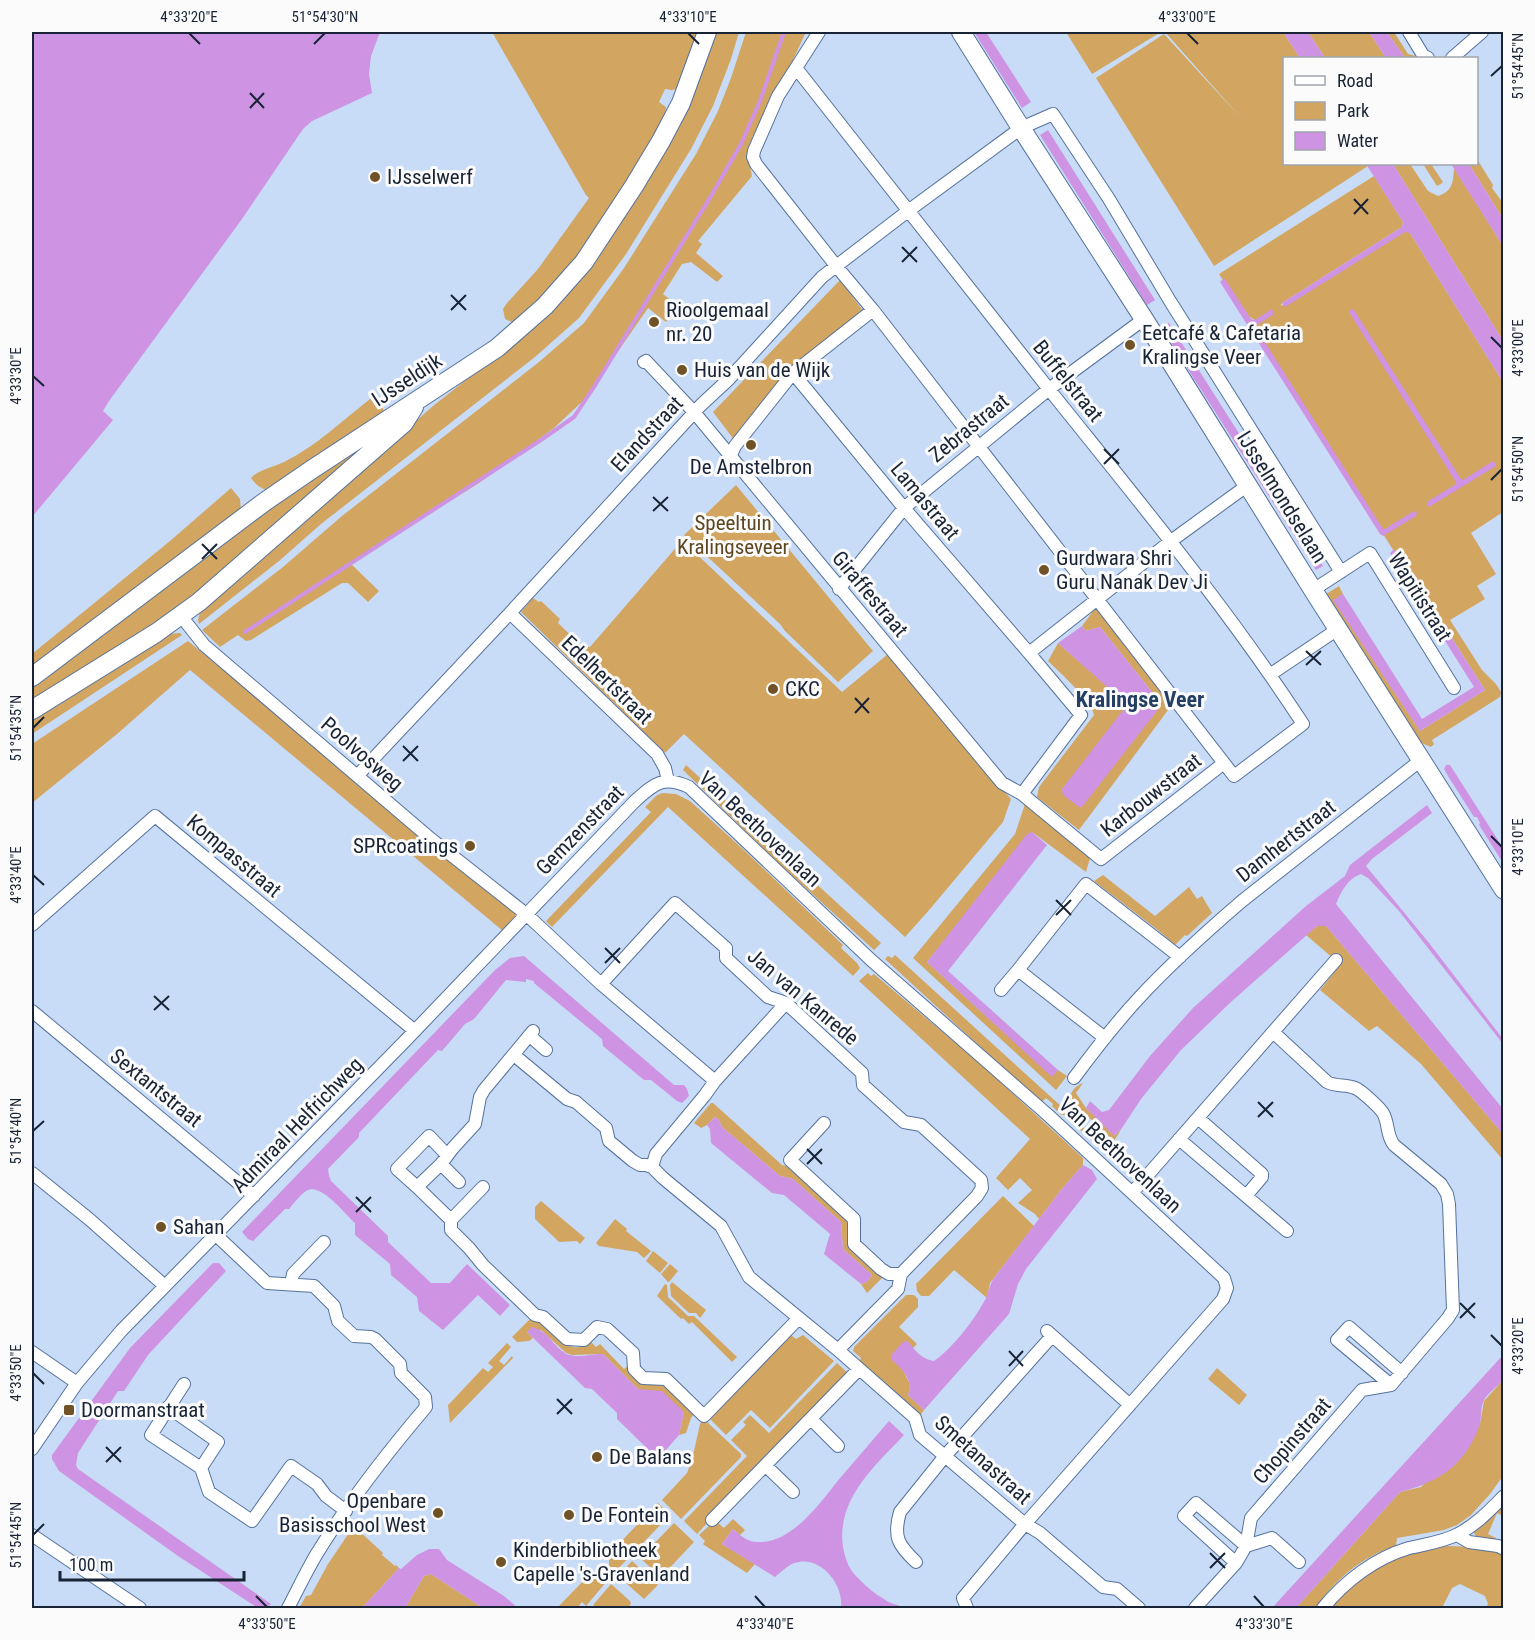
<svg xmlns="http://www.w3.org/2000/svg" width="1535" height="1640" font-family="'Roboto Condensed',sans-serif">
  <rect width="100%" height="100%" fill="#c8dcf8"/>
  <path fill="#d2a560" d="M492,32H701L678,89L672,90L665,89L659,102L666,107L665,122L575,263L516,324L505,319L503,309L507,303L538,269L589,198L586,195Z
    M713,32H739L731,59L713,106L691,149L626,254L579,318L535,357L321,524L279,561L199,624L198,620L200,612L433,406L504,350L578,278Z
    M746,32H806L792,62L772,97L756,131L748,157L752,176L698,241L702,244L696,253L723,276L717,282L691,262L682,264L663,294L678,306L666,322L648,308L585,399L554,428L479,483L350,563L379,591L368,602L348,583H342L251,640L246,641L238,635L220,647L202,630L283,567L342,516L539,362L584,323L624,268L696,154L718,111L731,78Z
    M1066,32H1161L1092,74Z
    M1165,32H1283L1300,58H1284V164H1366L1368,166L1214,266L1096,78L1164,34L1241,118Z
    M1308,32H1369L1386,58H1325Z
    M1387,32H1394L1408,54L1420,57L1421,58H1405Z
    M1477,159L1493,185L1492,188L1503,203V219L1469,164H1476Z
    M1393,164H1410L1428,191L1438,196C1453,191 1453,182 1454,168L1503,246V341Z
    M1423,164H1431L1443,182L1441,184L1437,186Z
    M1374,176L1403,222L1402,227L1282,303L1281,306L1404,229L1410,233L1503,382V512L1471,533L1496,574L1477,586L1485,599L1450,620L1482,670L1496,684L1501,692L1500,697L1432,740L1434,744L1431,747L1417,741L1326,594L1339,586L1343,594L1334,600L1420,731L1485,690L1404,563L1402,564L1251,325L1255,320L1244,314L1219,274Z
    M840,280L864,312L792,370L735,441L713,412Z
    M374,396L382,406L384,412L268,491C260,488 256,485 251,478C258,470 274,467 284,462C317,446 345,418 374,396Z
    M379,434L171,616L32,703V683L220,541Z
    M736,485L873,651L838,682L785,631L780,624L684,535Z
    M231,488L240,499L241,510L32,668V654L170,541Z
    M680,543L686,544L842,692L888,654L1011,799L1003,822L930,909L905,937L684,734L665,753L521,612L533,598L539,602L541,601L560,619L558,623L581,645L590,647Z
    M1096,607L1137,647L1177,698L1079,830L1037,797L1039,787L1094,715C1092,701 1059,672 1048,661L1058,643L1125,702L1124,709L1160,707V702L1100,627L1086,631L1082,626Z
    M180,633L182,635L32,734V717L169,634Z
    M188,641L513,908L516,917L503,931L190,670L117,734L32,803V744Z
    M686,765L881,943L874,950L775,860L683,770Z
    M662,793L676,794L690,801L744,850L843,945L841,948L857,963L860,968L853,976L668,807L552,927L546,921L651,812L645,807L656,796Z
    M1025,804L1066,836L1090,858L1086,872L1032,832L927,962L1052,1076L1058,1070L1067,1076L1056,1090L913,958L1015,834Z
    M1103,875L1155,916L1189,887L1197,899L1202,896L1212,913L1187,936L1185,935L1175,945L1159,931L1094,881Z
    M1317,926H1326L1503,1134V1160L1421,1064L1377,1026L1369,1031L1320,990L1333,974L1327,968L1334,959L1306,935Z
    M895,955L1062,1107L1057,1111L1052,1106L1053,1104L1046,1098L1041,1103L885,959L888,956L892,958Z
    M868,973L871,976L874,974L985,1068L1083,1158V1165L1061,1190L1039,1219L1035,1214L1018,1203L1032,1190L1020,1178L1008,1190L996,1178L1030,1139L859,981Z
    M1083,1083L1076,1093L1086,1108L1115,1135L1122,1128L1114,1141L1070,1100C1069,1092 1077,1085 1083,1083Z
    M711,1103H713L782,1165L793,1168L848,1218V1244L882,1274V1278L867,1293L861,1284L867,1282L872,1275L843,1249L841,1222L793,1179L780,1176L722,1127L719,1120L715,1117L707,1125L701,1128L694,1123Z
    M1064,1109L1101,1145L1099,1147L1064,1115L1059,1114Z
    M1003,1196L1034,1226L990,1283L987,1298L954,1270L929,1296H921L917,1291L916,1284Z
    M541,1201L585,1238L580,1244L577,1241L559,1242L535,1219V1207Z
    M615,1219L627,1229L626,1231L651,1251L644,1258L637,1252L599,1246L596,1243Z
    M653,1251L668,1263L660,1273L646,1261Z
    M670,1264L678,1271L669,1282H668L661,1274Z
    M672,1282L706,1310L700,1318L696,1313H689L671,1296L670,1285Z
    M665,1284L667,1285L668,1297L688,1316H694L737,1357L732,1362L692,1322L689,1324L683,1318L681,1319L657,1296Z
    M906,1295H914L918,1299V1307L899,1327L917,1344L913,1348L907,1341C906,1350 901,1364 904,1371C907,1381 913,1383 908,1395L924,1410L920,1416L859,1362L861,1358L853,1351L854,1347Z
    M531,1318C535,1319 538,1319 541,1320C557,1329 568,1361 590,1341L596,1347L600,1344L624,1369L628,1366C630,1385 653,1380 666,1386L694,1414L691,1418L686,1433L679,1435L684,1412L638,1389L603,1354L572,1355L566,1353L541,1330L527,1332L533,1338L529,1341L517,1342L512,1337Z
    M791,1335L796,1339L803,1335L834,1361L770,1428L751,1410L726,1435L710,1419Z
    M507,1343L511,1347L499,1361L504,1365L512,1356L513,1358L450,1423L448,1405L452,1401L483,1368L488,1372L493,1367L488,1363Z
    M837,1363L849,1374L824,1400L819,1401L795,1425V1431L779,1448H773L749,1472V1478L697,1534L684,1521L747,1456L731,1440L746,1425L743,1422L750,1415L769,1433Z
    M1217,1368L1247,1395L1239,1405L1208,1379Z
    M1503,1380V1476L1490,1494L1471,1515L1457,1525L1444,1530L1397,1538L1396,1546C1364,1555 1333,1581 1316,1608H1296L1400,1492L1421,1487L1480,1424L1484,1401Z
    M702,1421L705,1423L707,1422L741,1454V1457L681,1519L662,1500L687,1473L692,1460L700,1424Z
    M658,1503L670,1515L614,1573L609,1568V1560L614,1555L611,1552Z
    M1503,1504V1516L1497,1513L1488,1534L1496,1538L1495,1540L1477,1538L1474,1533L1475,1530Z
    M733,1519L745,1530L740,1535L733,1529L722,1544L755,1564L747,1573L704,1545L703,1544L705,1541L699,1535L711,1524L717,1522L724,1528Z
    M674,1523L694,1542L661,1577L640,1558Z
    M357,1529L383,1553L382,1555L395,1566L396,1565L399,1568L362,1608H299L306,1596L311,1595L328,1564L351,1530Z
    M1447,1546L1481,1547L1503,1555V1608H1486L1488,1604L1485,1596L1460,1584L1452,1588L1442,1608H1331C1351,1585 1375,1563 1405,1553C1417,1549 1434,1548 1447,1546Z
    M632,1561L658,1585L644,1599L618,1576Z
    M431,1574L483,1608H405L424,1576Z
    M592,1574H599L607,1581L586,1606L582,1602L577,1608H557L589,1575Z
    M611,1584L630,1601L631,1604L627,1608H598L593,1605Z"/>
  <path fill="#ce93e3" d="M32,32H380L371,56L369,74L372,93L312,121L303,129L242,219L109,401L103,411L113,420L32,517Z
    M974,32H986L1031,102L1022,108Z
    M1283,32H1308L1325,58H1300Z
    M1369,32H1387L1405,58H1386Z
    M1048,130L1155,300L1147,305L1040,135Z
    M1366,164H1393L1503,341V382L1410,233L1405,232L1285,307L1282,303L1402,227L1403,222Z
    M1451,164H1469L1503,219V246Z
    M1223,279H1225L1251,319L1255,320L1272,309L1274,314L1257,325L1256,328L1383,529H1385L1414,511L1417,513L1416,516L1388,533L1383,536L1380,534L1220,282Z
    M1351,309L1354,310L1461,479L1463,480L1493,461L1496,464V466L1429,507L1428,506L1427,502L1456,484V482L1349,312Z
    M1169,323L1323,566L1316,570L1161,327Z
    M1393,550L1396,551L1485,690L1420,731L1333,600L1343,594L1422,719L1474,687L1390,553Z
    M1082,626L1086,631L1100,627L1160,702V707L1082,807H1079L1063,795L1062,789L1124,709L1125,703L1058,643Z
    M1446,765H1450L1503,848V863L1479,825L1480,823L1477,817H1474L1448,776L1444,769Z
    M1427,805L1432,813L1372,859L1366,866L1429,943L1503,1039V1044L1399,911L1368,878L1361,874C1348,878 1341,892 1336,904L1503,1109V1134L1326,926H1317L1232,1001L1181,1050L1141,1099L1122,1128L1114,1136L1086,1108L1090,1101L1102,1112L1109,1110L1150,1056L1193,1008L1306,906L1345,876L1350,865Z
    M1032,832L1047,845L948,971L1058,1070L1052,1077L927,962L1027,834Z
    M524,956L674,1085H684L687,1089L689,1096L682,1103L677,1101L651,1080H644L603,1046L602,1039L534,983V981L526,979V982L506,980L474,1019L465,1024L442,1051L438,1050L359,1133V1137L328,1169L329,1176L331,1181L388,1236V1242L431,1283H450L467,1264L510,1305L500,1316L478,1295L443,1330L419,1311L417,1297L391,1275L390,1264L355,1235V1223C345,1214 320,1181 306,1191C299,1196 294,1203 289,1209H285L253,1241L248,1239L242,1232L495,970L510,958Z
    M715,1117L719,1120L722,1127L780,1176L793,1179L841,1222L843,1249L872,1275L867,1282L861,1284L824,1254L830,1234L829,1233L784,1195L772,1193L711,1143L710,1129L707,1125Z
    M1083,1165L1092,1170L1097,1179L1026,1269L1018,1284L1009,1314L924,1410L908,1395C914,1380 902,1369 892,1360V1354L903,1342L907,1341C917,1351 919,1358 934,1361C953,1348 974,1320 985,1300C989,1293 989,1285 994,1278L1061,1190Z
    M213,1263H219L226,1271L148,1355L124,1391H118L78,1453L76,1465L78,1469L271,1604L267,1608H258L178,1556L59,1471L52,1459V1455L130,1348Z
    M532,1327C550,1332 551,1344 565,1353C574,1359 592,1354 603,1354L638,1389L662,1391L684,1412L679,1435L658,1459L617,1419V1413L592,1389L585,1388L527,1332Z
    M1503,1355V1380C1498,1386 1488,1393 1484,1400C1480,1408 1482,1419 1479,1427C1464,1466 1439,1482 1400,1492L1296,1608H1272Z
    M889,1421L904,1435C875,1466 836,1499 843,1547C845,1557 848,1568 856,1576C864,1584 873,1593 884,1599C890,1604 897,1604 904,1608H841C844,1585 821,1554 794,1563C787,1566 781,1572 775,1577L722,1544L733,1529C740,1535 747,1542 757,1542C793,1544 821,1501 841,1477C857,1458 873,1440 889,1421Z
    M429,1549H439L447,1560L504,1596L518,1608H483L431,1574L424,1576L405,1608H362L399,1568L401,1569L417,1555Z"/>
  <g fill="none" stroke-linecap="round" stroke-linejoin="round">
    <path stroke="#ce93e3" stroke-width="4" d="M245,632L541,440L574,417L594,387L711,196L741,144L760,101L784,32"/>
    <defs>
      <path id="street" d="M1409,32L1423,55L1428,58
        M1452,58L1482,32
        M796,68C880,175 964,282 1048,388C1136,498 1226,606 1303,724L1234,776L873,310L837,267L756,164L753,157L754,151L778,96L819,32
        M644,362L646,361L694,412L1002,783L1022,794L1101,859L1224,763
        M793,373L904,508L1029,653
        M730,457L735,446L793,373L873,310
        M839,589L904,508L1049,389L1144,319
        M1313,590L1370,553L1454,688
        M510,613L657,754L665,768L668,781
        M181,616L204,645L431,839L526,914L601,984L715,1081L786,1003
        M1271,674L1338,629
        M358,775L510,613L701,405L729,379L822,277L908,211L1021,128L1053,114L1109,199L1170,301L1341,572
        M1022,794L1081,715L1029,653L1171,541L1248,485
        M32,925L155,816L415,1031
        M601,984L675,903L726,948V958L768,997L786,1003L862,1073L863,1085L904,1122L921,1125L981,1180L982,1188L977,1196L901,1274L898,1289L838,1350
        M1001,990L1018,970
        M32,1011L254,1196
        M533,1031L484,1090L480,1097L475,1124L453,1148L441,1164L417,1187L451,1220V1230L469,1248L483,1265L535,1315L543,1317L567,1339L584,1340L597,1327L607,1329L633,1353L634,1369L643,1378L666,1379L704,1416L799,1318
        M530,1036L546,1050
        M1105,1038L1018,970L1086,884L1180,957
        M514,1055L567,1099L576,1102L606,1128L609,1141L633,1161L640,1165H646L652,1167
        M1074,1078C1094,1051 1115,1024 1138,999C1170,964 1206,932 1242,901L1421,760
        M715,1081L705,1095L656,1154L652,1167L663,1178L721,1226L749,1277L838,1350L915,1418L920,1435L1025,1524L1040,1533L1103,1587L1117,1589L1139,1608
        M1198,1118L1262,1174V1177L1246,1196
        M824,1123L790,1160L854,1219V1244L881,1269L889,1274H901
        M1179,1139L1287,1231
        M441,1164L459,1182
        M32,1173L89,1219L165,1286
        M417,1187L397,1169L429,1136L447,1155
        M1132,1193L1336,960
        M451,1220L483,1187
        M216,1235L267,1283L314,1286L334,1306L338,1321L354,1336L371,1337L375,1339L400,1364L401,1373L425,1397L426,1407C386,1454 348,1503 316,1555C306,1572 297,1591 288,1608
        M291,1284L293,1274L324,1242
        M1047,1331L1130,1405
        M32,1352L77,1383
        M184,1384L151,1435L201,1468L209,1492L252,1521L291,1466L317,1484L326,1496L346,1511
        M1391,1385L1337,1340L1349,1327L1402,1373
        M168,1407L218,1442L201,1468
        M811,1419L838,1446
        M32,1449L77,1383L121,1331L406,1040L635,801C654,784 663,775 689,787L871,960L1048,1115L1224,1278L1227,1288L1223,1299L1025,1524L963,1598L967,1608
        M766,1466L793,1492
        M712,1520L859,1369
        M32,1535L140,1608
        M1457,1535L1469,1542L1498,1546L1504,1549
        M916,1562C898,1545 893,1537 900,1512L945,1456L1052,1336
        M1236,1563L1184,1516L1196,1503L1246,1546L1272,1538L1299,1562
        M1195,1608L1236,1563L1246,1546L1251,1518L1362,1390L1391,1385L1448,1318L1453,1310L1449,1204L1447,1194L1441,1184L1394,1145C1386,1135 1389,1123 1383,1113C1380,1108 1361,1090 1355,1088C1346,1084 1336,1087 1327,1082L1273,1032
        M1323,1608C1345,1581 1375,1558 1409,1548C1425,1544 1444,1542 1458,1534C1476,1525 1490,1510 1504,1496"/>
      <path id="secondary" d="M961,32L1021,128L1144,319L1313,590L1504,890
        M32,677L263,503L311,470L497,348L545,306L584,262L634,186L661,141L681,103L707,32
        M32,710L156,633L199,602L404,423L414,407"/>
    </defs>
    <use href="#street" stroke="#55729c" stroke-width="14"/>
    <use href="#secondary" stroke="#55729c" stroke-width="20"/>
    <use href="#street" stroke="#fff" stroke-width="12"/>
    <use href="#secondary" stroke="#fff" stroke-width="18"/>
  </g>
  <path fill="none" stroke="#182435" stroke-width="2" d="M189,33L200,44M688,33L699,44M1187,33L1198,44M314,44L325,33M1491,76L1502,66M250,93L264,108M250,108L264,93M1354,199L1368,214M1354,214L1368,199M902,247L917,262M902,262L917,247M451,295L466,310M451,310L466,295M1491,337L1502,348M33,376L44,386M1104,449L1119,464M1104,464L1119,449M1491,480L1502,469M653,497L668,511M653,511L668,497M202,544L217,559M202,559L217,544M1306,651L1321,665M1306,665L1321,651M855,698L869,713M855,713L869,698M33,728L44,717M403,746L418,761M403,761L418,746M1491,836L1502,847M33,875L44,885M1056,900L1071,915M1056,915L1071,900M605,948L620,963M605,963L620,948M154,996L169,1010M154,1010L169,996M1258,1102L1273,1117M1258,1117L1273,1102M33,1131L44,1121M807,1149L822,1164M807,1164L822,1149M356,1197L371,1212M356,1212L371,1197M1460,1303L1475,1318M1460,1318L1475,1303M1491,1335L1502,1346M1009,1351L1023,1366M1009,1366L1023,1351M33,1373L44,1384M557,1399L572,1414M557,1414L572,1399M106,1447L121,1462M106,1462L121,1447M33,1535L44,1524M1210,1553L1225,1568M1210,1568L1225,1553M256,1596L267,1607M755,1596L765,1607M1254,1596L1264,1607"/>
  <g fill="#6f5326" stroke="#fbfbfb" stroke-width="2">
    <circle cx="375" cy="177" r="6"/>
    <circle cx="654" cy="322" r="6"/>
    <circle cx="1130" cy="345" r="6"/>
    <circle cx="682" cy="370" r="6"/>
    <circle cx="751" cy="445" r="6"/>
    <circle cx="1044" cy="570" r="6"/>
    <circle cx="773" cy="689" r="6"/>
    <circle cx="470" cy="846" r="6"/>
    <circle cx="161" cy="1227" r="6"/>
    <rect x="63" y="1404" width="12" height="12" rx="3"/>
    <circle cx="597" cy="1457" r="6"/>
    <circle cx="438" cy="1513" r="6"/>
    <circle cx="569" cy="1515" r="6"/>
    <circle cx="501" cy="1562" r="6"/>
  </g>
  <g text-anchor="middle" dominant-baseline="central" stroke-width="6" stroke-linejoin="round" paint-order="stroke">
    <g font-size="21" fill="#182435" stroke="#fbfbfb" text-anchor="start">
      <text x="387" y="177">IJsselwerf</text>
      <text x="666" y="310">Rioolgemaal<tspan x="666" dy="24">nr. 20</tspan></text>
      <text x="1142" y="333">Eetcafé &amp; Cafetaria<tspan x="1142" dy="24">Kralingse Veer</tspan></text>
      <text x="694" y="370">Huis van de Wijk</text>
      <text x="751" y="467" text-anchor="middle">De Amstelbron</text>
      <text x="1056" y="558">Gurdwara Shri<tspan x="1056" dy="24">Guru Nanak Dev Ji</tspan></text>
      <text x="785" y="689">CKC</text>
      <text x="458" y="846" text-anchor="end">SPRcoatings</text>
      <text x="173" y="1227">Sahan</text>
      <text x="81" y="1410">Doormanstraat</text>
      <text x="609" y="1457">De Balans</text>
      <text x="426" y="1501" text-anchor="end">Openbare<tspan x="426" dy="24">Basisschool West</tspan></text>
      <text x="581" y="1515">De Fontein</text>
      <text x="513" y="1550">Kinderbibliotheek<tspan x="513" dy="24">Capelle 's-Gravenland</tspan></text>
    </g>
    <g font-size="21" fill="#182435" stroke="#fbfbfb">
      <text transform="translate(407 380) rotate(-33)">IJsseldijk</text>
      <text transform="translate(1068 381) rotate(51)">Buffelstraat</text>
      <text transform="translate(969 428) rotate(-39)">Zebrastraat</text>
      <text transform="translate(647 434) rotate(-47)">Elandstraat</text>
      <text transform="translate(1282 497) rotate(58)">IJsselmondselaan</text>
      <text transform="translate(925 501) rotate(50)">Lamastraat</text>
      <text transform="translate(870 594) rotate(50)">Giraffestraat</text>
      <text transform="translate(1420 597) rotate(58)">Wapitistraat</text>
      <text transform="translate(607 680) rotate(44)">Edelhertstraat</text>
      <text transform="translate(362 754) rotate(41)">Poolvosweg</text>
      <text transform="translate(1151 795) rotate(-38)">Karbouwstraat</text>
      <text transform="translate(760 829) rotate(43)">Van Beethovenlaan</text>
      <text transform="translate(580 830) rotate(-46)">Gemzenstraat</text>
      <text transform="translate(1286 841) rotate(-38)">Damhertstraat</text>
      <text transform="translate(234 856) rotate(40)">Kompasstraat</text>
      <text transform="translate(803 997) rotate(40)">Jan van Kanrede</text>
      <text transform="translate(156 1088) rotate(39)">Sextantstraat</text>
      <text transform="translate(297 1125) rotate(-46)">Admiraal Helfrichweg</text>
      <text transform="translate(1120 1155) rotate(43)">Van Beethovenlaan</text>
      <text transform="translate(1292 1441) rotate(-49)">Chopinstraat</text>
      <text transform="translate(983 1460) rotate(42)">Smetanastraat</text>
    </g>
    <g font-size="21" fill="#5e4620" stroke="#fbfbfb">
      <text x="733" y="523">Speeltuin<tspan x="733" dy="24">Kralingseveer</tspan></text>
    </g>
    <g font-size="22" font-weight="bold" fill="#243f65" stroke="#fbfbfb">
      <text x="1140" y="699">Kralingse Veer</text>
    </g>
  </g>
  <rect width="1535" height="1640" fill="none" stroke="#fbfbfb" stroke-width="66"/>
  <rect x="1283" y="57" width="195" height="108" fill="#fbfbfb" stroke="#a0a5ac" stroke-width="1.5"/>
  <rect x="1295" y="76" width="30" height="9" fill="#ffffff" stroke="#a0a5ac" stroke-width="1.5"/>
  <text x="1337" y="87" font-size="18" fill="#182435">Road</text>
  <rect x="1295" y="102" width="30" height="18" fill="#d2a560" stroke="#a0a5ac" stroke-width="1.5"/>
  <text x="1337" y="117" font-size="18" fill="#182435">Park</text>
  <rect x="1295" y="132" width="30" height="18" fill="#ce93e3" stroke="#a0a5ac" stroke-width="1.5"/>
  <text x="1337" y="147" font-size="18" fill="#182435">Water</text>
  <path d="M60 1571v9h184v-9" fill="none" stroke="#182435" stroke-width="3"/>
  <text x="69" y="1571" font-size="18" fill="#182435" stroke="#fbfbfb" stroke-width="4.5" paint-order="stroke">100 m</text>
  <rect x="33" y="33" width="1469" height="1574" fill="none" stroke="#182435" stroke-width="2"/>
  <g font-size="15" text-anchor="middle" fill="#182435">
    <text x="189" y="22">4°33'20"E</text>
    <text x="325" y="22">51°54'30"N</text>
    <text x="688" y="22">4°33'10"E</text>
    <text x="1187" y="22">4°33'00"E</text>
    <text transform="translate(1518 66) rotate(-90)" y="5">51°54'45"N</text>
    <text transform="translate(1518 348) rotate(-90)" y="5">4°33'00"E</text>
    <text transform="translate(16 376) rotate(-90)" y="5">4°33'30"E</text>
    <text transform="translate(1518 469) rotate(-90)" y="5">51°54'50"N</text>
    <text transform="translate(16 728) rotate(-90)" y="5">51°54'35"N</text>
    <text transform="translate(1518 847) rotate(-90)" y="5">4°33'10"E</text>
    <text transform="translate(16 875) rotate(-90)" y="5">4°33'40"E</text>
    <text transform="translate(16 1131) rotate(-90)" y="5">51°54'40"N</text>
    <text transform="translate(1518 1346) rotate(-90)" y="5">4°33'20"E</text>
    <text transform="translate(16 1373) rotate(-90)" y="5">4°33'50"E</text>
    <text transform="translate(16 1535) rotate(-90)" y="5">51°54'45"N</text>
    <text x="267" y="1629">4°33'50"E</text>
    <text x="765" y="1629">4°33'40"E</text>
    <text x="1264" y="1629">4°33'30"E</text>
  </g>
</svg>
